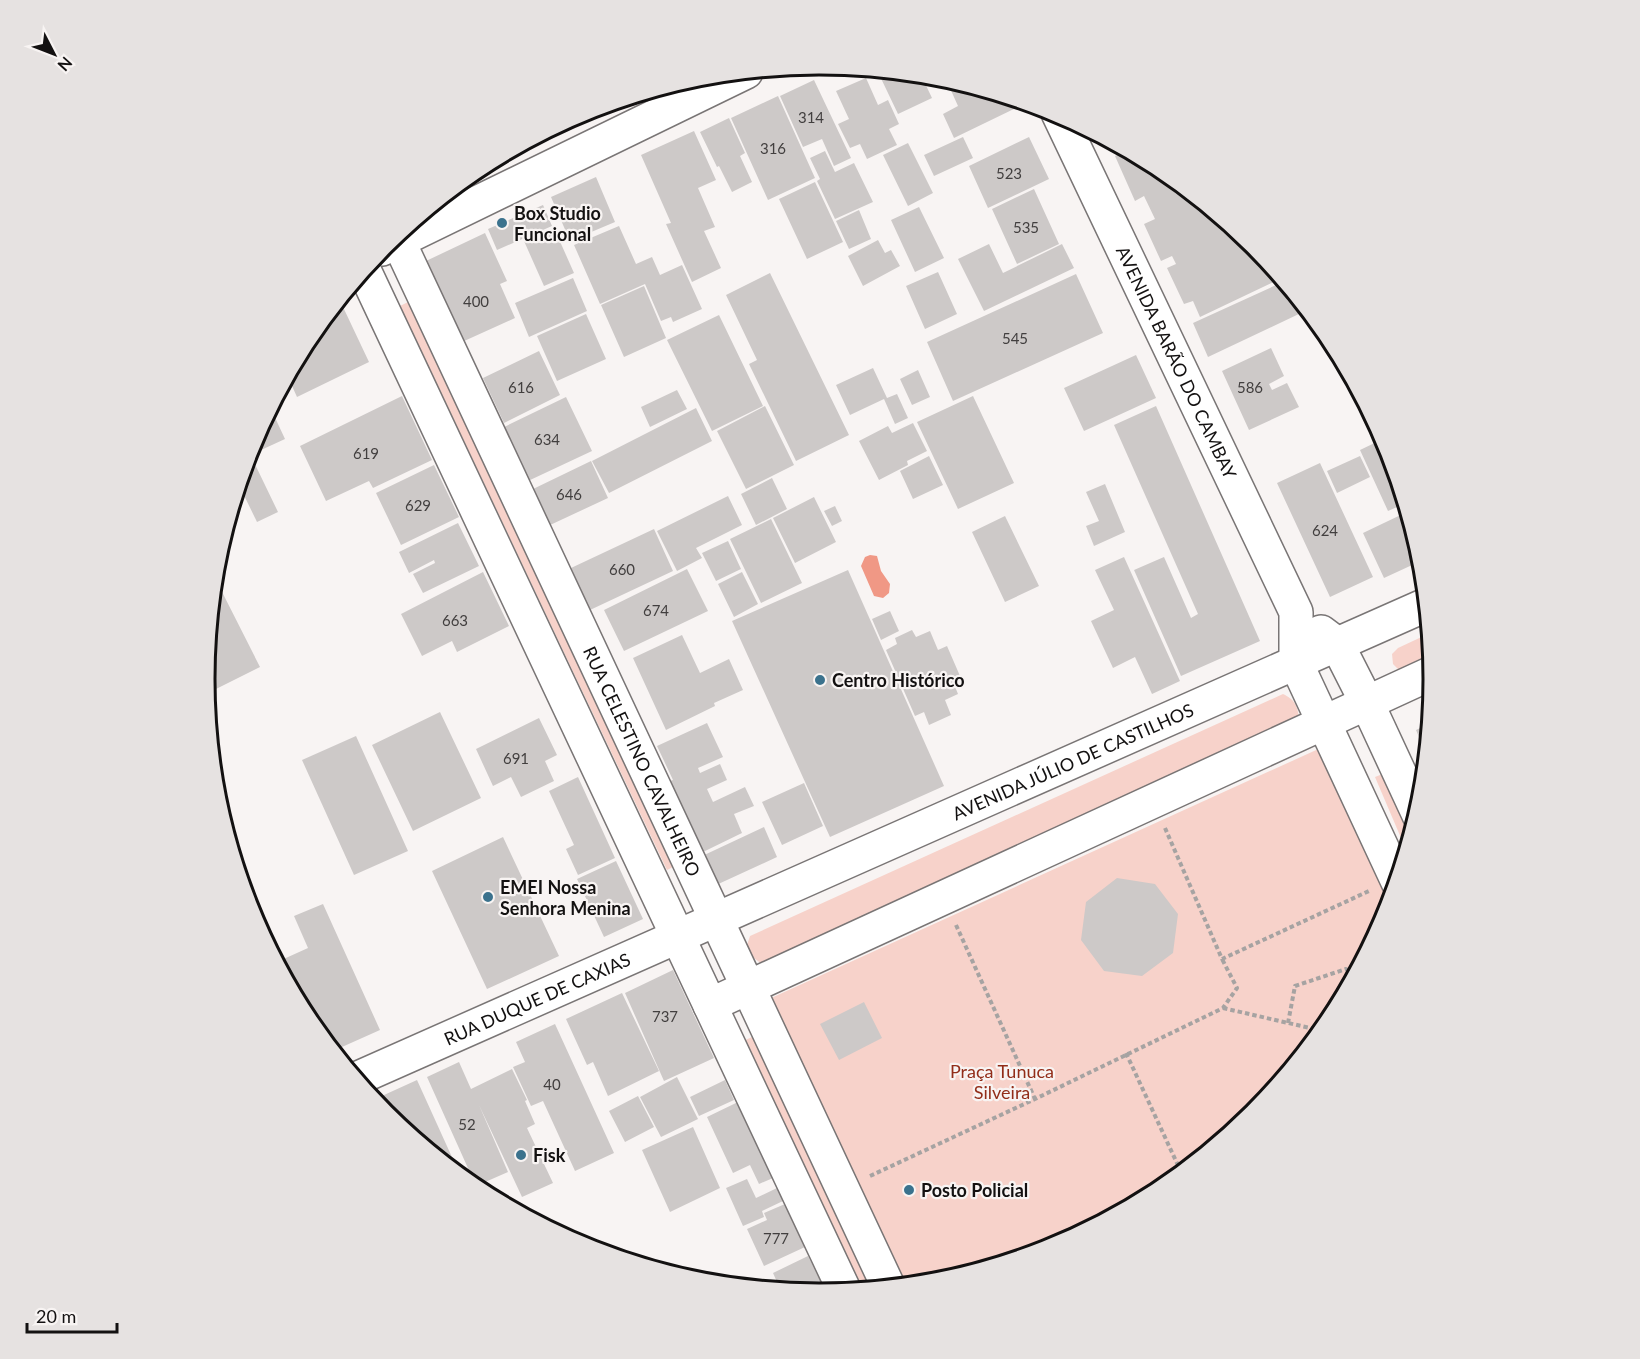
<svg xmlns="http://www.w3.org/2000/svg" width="1640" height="1359" font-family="Lato,sans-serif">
  <rect width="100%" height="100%" fill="#f8f4f3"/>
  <path fill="#f7d2ca" d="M408,302L675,866L667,870L400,306Z
    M1430,633L1433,661L1399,670L1393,664L1392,654L1398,648Z
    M1283,694C1295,700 1297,705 1299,717L762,964L747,953V945L750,936Z
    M1325,746L1394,894L1388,915L1331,1021L1255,1115L1161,1191L1055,1248L940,1283L902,1286L769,999Z
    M1385,773L1412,835L1407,852L1375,777Z
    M752,1037L872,1289L860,1291L741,1042Z"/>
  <path fill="#f09885" d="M870,555L877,556L881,571L890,584L889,593L883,598L874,596L861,566L865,557Z"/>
  <path fill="#cdc9c8" d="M877,70L921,75L932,98L898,114Z
    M866,78L878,105L888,100L899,124L889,129L897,145L867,159L860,144L850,148L838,124L849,119L836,91Z
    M814,80L851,158L834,166L822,139L803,147L780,96Z
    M958,82L1015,99L1018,107L954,138L943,114L958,106L949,86Z
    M778,96L815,178L768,200L731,118Z
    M729,118L745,153L740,156L752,182L732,192L719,166L717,167L700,132Z
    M694,131L716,180L698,188L715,227L704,231L721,268L692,282L666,224L671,223L641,155Z
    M963,137L973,158L934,176L924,155Z
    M1029,137L1049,179L988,208L969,166Z
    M1104,137L1116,144L1121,147L1110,152Z
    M908,143L933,193L908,206L883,155Z
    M1127,150L1133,153L1137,163L1145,159L1162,168L1217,214L1225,231L1234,227L1255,245L1282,278L1200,317L1193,301L1184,304L1167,268L1176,264L1172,256L1161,261L1144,224L1155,219L1144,196L1135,201L1115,156Z
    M825,151L835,172L854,163L873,202L835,219L817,181L820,179L810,158Z
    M596,177L615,222L570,241L551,197Z
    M815,182L843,242L807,259L779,199Z
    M1034,189L1059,244L1017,264L992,209Z
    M543,205L552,226L497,250L488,229Z
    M919,207L944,258L915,272L891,220Z
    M859,210L871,239L849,249L836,221Z
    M619,226L636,264L652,257L660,275L682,265L702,309L673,322L671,317L661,321L645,284L600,304L574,245Z
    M554,228L574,273L544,286L524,241Z
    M485,233L507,281L500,284L515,318L462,342L426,261Z
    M878,240L885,253L891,250L900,266L863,286L848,256Z
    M989,244L1003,273L1062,244L1074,268L984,311L958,259Z
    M938,272L957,314L925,329L906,286Z
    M770,273L849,435L796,461L749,364L757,360L726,295Z
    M1076,274L1103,333L953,401L927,342Z
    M573,278L587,311L529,337L515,303Z
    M1285,281L1295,293L1292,294L1301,313L1208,357L1193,323Z
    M644,286L666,338L624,357L601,305Z
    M1295,295H1296L1323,328L1313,333Z
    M343,307L369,362L297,397L288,377L309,338L327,315Z
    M586,314L606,359L557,381L537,336Z
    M719,315L763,406L712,431L667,340Z
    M1271,348L1284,376L1269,384L1272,390L1287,383L1299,407L1249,430L1222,371Z
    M539,351L560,395L504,423L483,378Z
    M1136,355L1156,398L1084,431L1064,388Z
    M873,368L887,398L897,394L908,418L895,424L884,399L850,415L836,385Z
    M918,370L930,397L912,405L900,379Z
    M677,390L687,409L650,427L641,407Z
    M402,396L432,460L373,488L369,481L326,501L300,446Z
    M973,396L1014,483L958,509L917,422Z
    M566,397L592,451L528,481L502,428Z
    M765,406L794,465L746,489L717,431Z
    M1156,406L1260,641L1181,676L1134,570L1164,557L1191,618L1198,614L1114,425Z
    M696,408L712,441L609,493L592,461Z
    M271,409L285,439L248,456L252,444Z
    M913,423L927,451L907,461L908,465L879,480L859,441L888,426L892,433Z
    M1385,438L1406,503L1388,511L1360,450Z
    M251,456L278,512L257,522L239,485L248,458Z
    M929,456L943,485L913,499L900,471Z
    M1360,456L1370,477L1337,493L1327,471Z
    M591,461L608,498L548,526L531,490Z
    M1320,463L1373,577L1330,597L1277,483Z
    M434,465L459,517L401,545L376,493Z
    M772,478L787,509L756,525L741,494Z
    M1105,484L1125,532L1094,546L1086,526L1099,521L1086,492Z
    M728,496L742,525L696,548L702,558L677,571L657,531Z
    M814,497L836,542L795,563L773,518Z
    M835,506L842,521L832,526L824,511Z
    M1409,511L1423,560L1384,578L1363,533Z
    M1005,516L1039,586L1005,602L972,532Z
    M771,519L802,583L761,603L730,539Z
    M458,523L479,566L423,593L413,574L435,563L434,560L409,573L399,552Z
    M654,529L673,571L590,610L571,568Z
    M728,541L741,569L716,581L702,553Z
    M1124,557L1180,681L1152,694L1135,657L1113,668L1091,621L1114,610L1095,570Z
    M687,569L708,611L624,651L604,610Z
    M848,570L944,786L830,837L732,621Z
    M483,572L509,626L457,652L452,641L422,656L401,614Z
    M742,572L758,604L734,617L718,584Z
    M217,582L260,667L206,694L205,679L214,584Z
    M890,611L899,631L881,640L872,619Z
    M912,630L916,637L930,631L938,650L947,646L960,676L952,679L958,694L945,700L951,715L929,725L924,712L915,716L886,650L897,644L895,638Z
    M682,635L700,673L729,659L743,690L714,703L715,706L666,730L633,658Z
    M440,712L481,798L413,831L372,745Z
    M539,718L557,755L545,761L554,781L521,797L511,777L493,786L476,749Z
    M707,723L723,757L698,768L700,773L720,764L727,780L707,789L713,802L745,787L754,806L734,814L742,833L703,852L670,781L673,780L657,746Z
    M1431,723L1430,729L1427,756L1416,730Z
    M356,736L408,851L354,875L302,760Z
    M578,777L615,858L578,875L566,849L574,845L549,791Z
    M804,783L823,826L782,845L762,802Z
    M764,827L777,857L714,886L700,857Z
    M503,837L559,956L487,989L432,871Z
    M616,861L643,919L604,937L577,879Z
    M1117,878L1155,884L1178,914L1173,953L1142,976L1104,971L1081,940L1086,902Z
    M323,904L380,1030L333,1051L308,1021L277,962L308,948L294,916Z
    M673,970L714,1058L664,1081L625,993Z
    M622,993L659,1071L608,1096L593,1062L587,1065L566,1019Z
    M864,1002L882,1038L839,1060L820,1024Z
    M555,1024L614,1153L575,1171L543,1101L531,1106L513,1067L525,1062L516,1042Z
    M459,1062L471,1089L512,1069L527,1100L525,1101L535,1124L527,1128L553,1183L522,1197L479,1105L508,1172L476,1186L427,1077Z
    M677,1077L698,1119L661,1137L640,1097Z
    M417,1080L456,1166L451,1169L385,1114L373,1100Z
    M725,1080L734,1100L699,1116L690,1097Z
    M638,1096L654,1127L625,1142L609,1111Z
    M738,1102L773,1178L759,1184L750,1165L733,1173L707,1117Z
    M693,1127L720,1188L670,1212L642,1150Z
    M747,1179L756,1198L777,1188L783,1201L762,1211L764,1217L743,1226L726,1188Z
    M785,1204L805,1247L764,1266L747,1229L767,1220L764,1213Z
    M808,1256L827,1294L781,1291L773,1273Z"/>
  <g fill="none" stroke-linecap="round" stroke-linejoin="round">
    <defs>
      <g id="minor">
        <path id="s1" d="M1058,113L1296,612V663L1398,882"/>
        <path d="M382,249L746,72"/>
        <path d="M1321,632L1337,644L1367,703L1419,815"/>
        <path d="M710,1005L1434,672"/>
        <path id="s2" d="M356,1079L1428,604"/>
      </g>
      <g id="secondary">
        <path id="s3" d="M396,236L889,1288"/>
        <path d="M364,270L845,1292"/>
      </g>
    </defs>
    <use href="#minor" stroke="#797575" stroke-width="36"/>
    <use href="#secondary" stroke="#797575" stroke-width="36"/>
    <path stroke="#a6a3a2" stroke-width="4" stroke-dasharray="4.5 3" stroke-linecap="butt" d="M1165,828L1222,959L1369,891
      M956,925L1035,1099
      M1223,1008L1323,1031
      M1288,1023L1295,986L1346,969L1355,977
      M1126,1053L1182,1174
      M870,1176L1035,1099L1223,1008L1237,988L1222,959"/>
    <use href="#minor" stroke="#fff" stroke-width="33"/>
    <use href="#secondary" stroke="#fff" stroke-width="33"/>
  </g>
  <g fill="#3b728d" stroke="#f8f4f3" stroke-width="2">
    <circle cx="502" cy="223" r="6"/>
    <circle cx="820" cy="680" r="6"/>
    <circle cx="488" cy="897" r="6"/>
    <circle cx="521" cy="1155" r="6"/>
    <circle cx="909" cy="1190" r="6"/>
  </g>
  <g text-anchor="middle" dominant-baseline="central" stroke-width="4.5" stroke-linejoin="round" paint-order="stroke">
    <g font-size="15" fill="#423f3f">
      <text x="811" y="117">314</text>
      <text x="773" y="148">316</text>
      <text x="1009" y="173">523</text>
      <text x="1026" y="227">535</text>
      <text x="476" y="301">400</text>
      <text x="1015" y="338">545</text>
      <text x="521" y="387">616</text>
      <text x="1250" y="387">586</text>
      <text x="547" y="439">634</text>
      <text x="366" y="453">619</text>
      <text x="569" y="494">646</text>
      <text x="418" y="505">629</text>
      <text x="1325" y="530">624</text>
      <text x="622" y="569">660</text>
      <text x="656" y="610">674</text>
      <text x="455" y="620">663</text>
      <text x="516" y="758">691</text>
      <text x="665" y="1016">737</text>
      <text x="552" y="1084">40</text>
      <text x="467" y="1124">52</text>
      <text x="776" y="1238">777</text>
    </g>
    <g font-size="18" font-weight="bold" fill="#131111" stroke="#f8f4f3" text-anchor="start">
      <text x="514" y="213">Box Studio<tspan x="514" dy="21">Funcional</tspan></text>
      <text x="832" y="680">Centro Histórico</text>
      <text x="500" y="887">EMEI Nossa<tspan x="500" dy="21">Senhora Menina</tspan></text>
      <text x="533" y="1155">Fisk</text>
      <text x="921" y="1190">Posto Policial</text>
    </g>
    <g font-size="18" fill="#131111" stroke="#f8f4f3">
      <text stroke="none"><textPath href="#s1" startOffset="276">AVENIDA BARÃO DO CAMBAY</textPath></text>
      <text stroke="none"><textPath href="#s3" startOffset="580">RUA CELESTINO CAVALHEIRO</textPath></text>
      <text stroke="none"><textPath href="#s2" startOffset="784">AVENIDA JÚLIO DE CASTILHOS</textPath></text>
      <text stroke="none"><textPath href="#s2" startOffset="198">RUA DUQUE DE CAXIAS</textPath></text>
    </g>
    <g font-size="18" fill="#922d19" stroke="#f8f4f3">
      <text x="1002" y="1071">Praça Tunuca<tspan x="1002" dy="21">Silveira</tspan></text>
    </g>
  </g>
  <path d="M0 0H1640V1359H0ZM215 679a604 604 0 1 1 1208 0a604 604 0 1 1-1208 0Z" fill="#e6e2e1" fill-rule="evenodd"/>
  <path fill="none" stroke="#131111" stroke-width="3" d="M215 679a604 604 0 1 1 1208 0a604 604 0 1 1-1208 0Z"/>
  <g transform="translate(54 54) rotate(132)" stroke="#f8f4f3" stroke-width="4.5" paint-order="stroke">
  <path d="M0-4.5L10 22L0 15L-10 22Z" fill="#131111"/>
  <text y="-9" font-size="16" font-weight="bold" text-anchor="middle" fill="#131111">N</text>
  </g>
  <path d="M27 1323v9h90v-9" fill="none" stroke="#131111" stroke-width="3"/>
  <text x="36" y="1323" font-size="18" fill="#131111" stroke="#f8f4f3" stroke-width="4.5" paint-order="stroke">20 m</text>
</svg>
